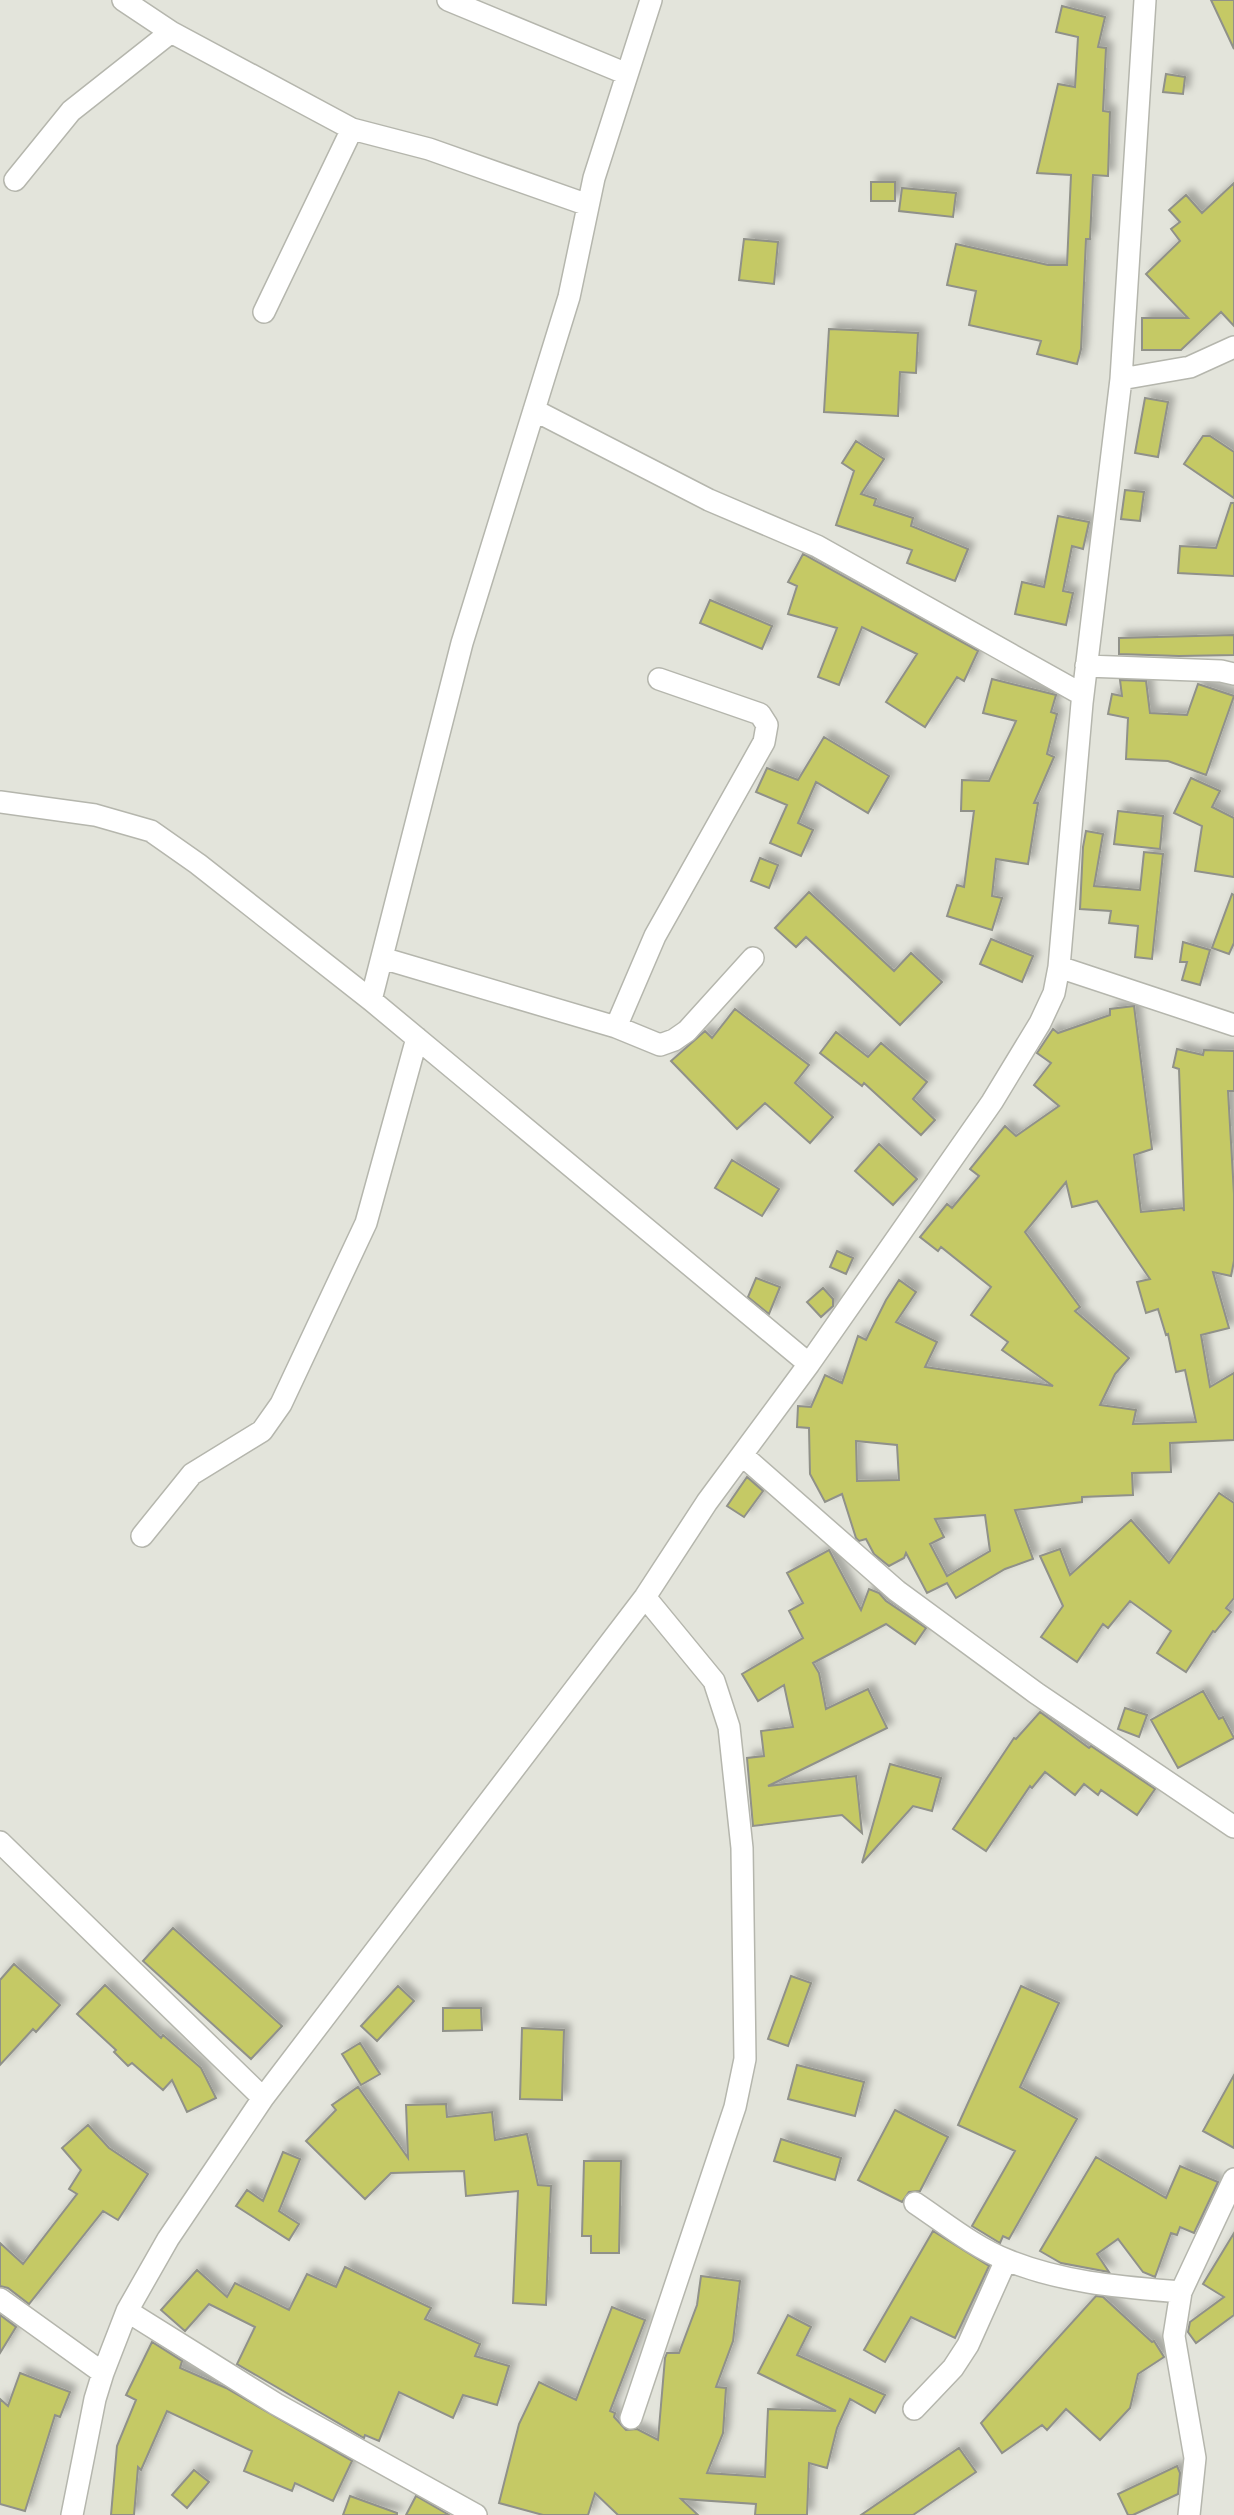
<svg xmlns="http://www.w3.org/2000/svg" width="1234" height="2515" font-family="Inter,sans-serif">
  <defs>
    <filter id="shadow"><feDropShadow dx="6" dy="-6" stdDeviation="3.5" flood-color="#0004"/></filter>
  </defs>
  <rect width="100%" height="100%" fill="#e3e4db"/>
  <path fill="#c5c965" stroke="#909189" stroke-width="2" fill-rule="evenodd" filter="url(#shadow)" d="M1211,0H1234V49Z
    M1062,6L1105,17L1098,47L1106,48L1103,111L1110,112L1108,176L1093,175L1090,239H1086L1081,349L1077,364L1037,354L1041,341L969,325L976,291L947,285L956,244L1048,265H1067L1071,175L1037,173L1058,84L1075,87L1078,37L1056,32Z
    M1166,74L1185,77L1183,94L1163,92Z
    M871,182H895V201H871Z
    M1234,183V326L1221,312L1181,350H1142V318H1188L1146,274L1180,241L1171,229L1180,222L1169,210L1186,195L1202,213Z
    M902,188L956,193L953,217L899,211Z
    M744,239L778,242L774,284L739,280Z
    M829,329L918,333L916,373L900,372L898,416L824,412Z
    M1145,398L1168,402L1158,457L1135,453Z
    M1203,436H1210L1234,452V498L1184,464Z
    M856,441L884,459L861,494L876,499L874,505L913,518L911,526L968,549L955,581L907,563L912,550L836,525L854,471L842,463Z
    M1125,490L1144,492L1140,521L1121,519Z
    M1231,503H1234V576L1178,573L1180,546L1216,548Z
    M1058,516L1089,522L1083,549L1072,546L1063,591L1073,593L1066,625L1015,614L1022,582L1044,587Z
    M803,554L978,651L964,681L957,677L925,727L886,702L917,654L862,627L839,685L818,677L837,628L788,614L797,586L788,582Z
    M710,600L772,626L762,649L700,623Z
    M1234,635V655L1179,656L1119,654V638Z
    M992,679L1056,695L1051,712L1057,714L1047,754L1054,757L1034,803H1038L1028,864L996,859L992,896L1002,898L992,930L947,916L957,885L964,887L974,811H961L962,780L989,781L1016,721L983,713Z
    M1120,680L1146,681L1150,713L1187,715L1198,684L1234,696L1206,775L1168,761L1126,759L1128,718L1108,714L1112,694L1122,696Z
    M824,737L889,776L868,813L816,782L798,823L813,830L801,856L770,843L787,805L756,792L767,768L798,780Z
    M1191,778L1220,791L1212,807L1234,818V877L1195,871L1202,826L1174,813Z
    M1118,811L1163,816L1160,849L1114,844Z
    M1086,831L1103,834L1094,886L1140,890L1144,852L1163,854L1152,959L1135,957L1138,926L1109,923L1111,911L1080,909L1083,847Z
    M760,858L778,865L769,888L751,881Z
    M809,892L894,971L911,953L942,982L900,1025L806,937L796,947L775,928Z
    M1232,894L1234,895V943L1229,954L1212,948Z
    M991,939L1033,956L1022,982L980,964Z
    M1183,942L1210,950L1200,985L1182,980L1187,962H1180Z
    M1134,1006L1152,1149L1134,1155L1141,1212L1183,1208L1184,1211L1179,1069L1173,1067L1177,1049L1203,1055L1204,1050L1234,1051V1091H1228L1234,1194V1261L1231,1276L1213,1272L1229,1328L1201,1335L1210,1387L1234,1373V1440L1170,1443L1171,1472L1132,1473L1133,1495L1082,1497V1502L1015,1510L1033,1559L1005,1569L956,1598L947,1583L927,1593L906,1553L904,1558L889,1566L874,1554L866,1539L859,1541L856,1538L842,1494L825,1502L810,1474L809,1428L797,1427L798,1406L811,1407L825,1375L842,1383L858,1336L866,1340L886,1300L899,1280L916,1292L896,1322L937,1342L925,1367L1053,1386L1002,1350L1008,1342L971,1315L991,1287L941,1247L938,1251L920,1237L947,1204L952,1208L979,1176L970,1169L1005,1126L1016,1136L1059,1106L1034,1085L1051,1063L1037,1053L1053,1029L1058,1033L1110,1015V1009ZM1066,1182L1072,1207L1097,1201L1150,1279L1137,1282L1146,1313L1158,1309L1166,1335L1168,1334L1176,1372L1185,1370L1196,1422L1133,1424L1136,1410L1100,1405L1115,1374L1129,1358L1075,1311L1080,1307L1025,1232ZM856,1441L897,1445L899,1480L857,1481ZM985,1515L990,1551L947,1576L930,1544L944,1537L935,1519Z
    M735,1009L809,1065L795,1083L833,1117L810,1143L765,1103L737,1129L671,1061L705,1031L712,1038Z
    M836,1032L868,1057L881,1043L927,1082L913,1099L935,1120L921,1135L864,1083L862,1086L820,1053Z
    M879,1144L917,1179L893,1205L855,1171Z
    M732,1160L779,1189L762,1216L715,1188Z
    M837,1251L853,1258L846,1274L830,1267Z
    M756,1278L780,1287L769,1314L748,1297Z
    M823,1288L833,1299V1306L821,1317L807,1302Z
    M747,1477L763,1491L744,1517L727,1506Z
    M1219,1493L1234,1503V1598L1226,1608L1231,1612L1215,1632L1213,1631L1186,1672L1157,1653L1171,1631L1130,1601L1108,1628L1103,1624L1077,1662L1041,1637L1063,1606L1040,1556L1060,1549L1070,1575L1131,1520L1169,1563Z
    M829,1550L861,1610L869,1589L879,1593L886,1601L926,1628L915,1644L886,1624L813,1663L819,1673L826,1709L868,1689L887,1728L768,1786L856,1776L862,1833L842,1815L753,1826L747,1758L764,1756L761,1731L793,1727L784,1685L758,1701L742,1674L803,1638L789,1611L803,1603L787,1573Z
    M1203,1691L1219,1719L1223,1717L1234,1738L1178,1768L1151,1720Z
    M1125,1708L1147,1715L1139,1737L1118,1729Z
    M1040,1712L1089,1748L1091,1746L1155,1789L1137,1815L1101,1790L1098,1795L1084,1784L1075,1795L1045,1772L1032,1788L1030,1786L986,1851L953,1829L1014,1738L1016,1739Z
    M890,1764L941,1778L932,1811L913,1806L862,1863Z
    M173,1928L282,2026L251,2059L143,1961Z
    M14,1964L60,2005L36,2032L33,2029L0,2065V1980Z
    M791,1976L811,1983L788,2046L768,2039Z
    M105,1985L161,2038L163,2035L201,2068L216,2098L187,2112L172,2080L163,2090L132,2063L128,2066L114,2052L116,2050L77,2014Z
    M398,1986L414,2001L377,2041L361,2026Z
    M1021,1986L1059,2003L1020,2087L1077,2119L1009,2239L1003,2236L1000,2243L972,2226L1015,2151L958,2125Z
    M443,2008H481L482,2030L443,2031Z
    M522,2028L564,2030L562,2100L520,2099Z
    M360,2043L380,2074L361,2085L342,2054Z
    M797,2065L864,2082L855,2116L788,2099Z
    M1234,2075V2148L1203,2131Z
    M358,2087L408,2158L406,2105L446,2104L447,2117L492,2112L495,2140L527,2134L538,2185L551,2186L546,2305L513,2303L518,2191L466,2196L464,2171L391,2173L365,2199L306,2141L336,2110L332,2105Z
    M895,2110L948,2137L920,2191L909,2192L902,2202L858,2180Z
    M88,2125L109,2148L148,2174L118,2220L103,2211L29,2304L8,2288L0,2286V2243L23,2264L77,2194L69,2189L81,2170L62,2148Z
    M781,2139L841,2158L835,2180L774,2161Z
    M283,2152L300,2159L279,2211L299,2224L289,2240L236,2206L247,2190L263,2201Z
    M1096,2157L1166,2198L1180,2166L1218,2182L1194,2233L1180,2227L1177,2235L1171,2233L1155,2277L1143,2272L1118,2239L1097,2254L1109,2272L1061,2263L1040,2251Z
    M584,2161H621L619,2253H591V2236H582Z
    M933,2231L989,2266L955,2338L911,2317L885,2362L864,2350Z
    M1234,2233V2315L1196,2343L1188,2332L1190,2322L1224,2297L1203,2284Z
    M345,2267L431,2308L425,2319L480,2344L475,2356L509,2366L497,2405L463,2395L453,2418L399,2392L379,2441L365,2435L364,2438L237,2364L255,2327L209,2304L185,2331L161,2310L197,2270L227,2297L235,2283L289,2310L307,2274L336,2287Z
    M701,2276L740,2281L733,2341L716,2387L726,2388L723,2433L707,2473L765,2477L768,2409L836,2411L758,2373L788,2315L811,2327L797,2355L885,2395L875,2413L850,2399L837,2428L827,2468L809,2463L807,2515H755L756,2504L681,2499L698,2515H618L595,2493L588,2515H543L499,2503L519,2424L539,2382L576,2400L612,2307L645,2320L610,2411L615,2413L614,2417L626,2430L637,2429L658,2440L665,2358L667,2353H679L697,2305Z
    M1096,2296L1103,2297L1152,2342L1154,2341L1164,2357L1138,2374L1130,2408L1100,2440L1066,2409L1047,2430L1042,2425L1002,2453L981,2423Z
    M0,2315L16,2327L0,2353Z
    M152,2342L182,2361L180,2368L226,2388L352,2461L333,2501L295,2483L292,2491L244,2471L252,2451L167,2411L141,2470L138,2467L134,2515H111L117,2446L136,2400L126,2395Z
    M20,2373L70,2392L60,2417L55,2415L25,2511L0,2504V2399L8,2406Z
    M959,2448L976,2472L913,2515H861Z
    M1177,2466L1180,2473L1178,2494L1133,2515H1128L1118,2494Z
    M194,2470L209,2482L187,2508L172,2495Z
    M350,2496L397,2513V2515H343Z
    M416,2496L449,2515H406Z"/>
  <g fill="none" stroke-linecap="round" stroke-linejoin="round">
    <defs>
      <path id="minor" d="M123,0L171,32L352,129L429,149L588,205
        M448,0L627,74
        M15,180L71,111L171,32
        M264,312L352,129
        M1121,379L1190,367L1234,347
        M534,410L709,500L817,546L1083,695
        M1086,666L1221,671L1234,674
        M0,802L95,815L151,831L198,864L371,1000L809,1364
        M382,958L616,1027L655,936L764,742L767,725L760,714L659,679
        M1059,967L1234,1025
        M371,1000L462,643L569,297L594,178L651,0
        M616,1027L660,1045L674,1040L687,1031L753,958
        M742,1455L897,1591L1036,1693L1234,1827
        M142,1536L192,1474L262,1431L281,1404L366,1223L417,1038
        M0,1842L263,2098
        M915,2203C945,2223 974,2247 1007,2260C1063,2283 1122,2287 1181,2292
        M0,2299L103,2373
        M127,2311L276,2404L476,2515
        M914,2409L953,2368L968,2345L1006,2260
        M631,2418L735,2107L745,2059L742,1848L729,1727L714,1681L645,1597
        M72,2515L95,2399L103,2373L127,2311L168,2239L263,2098L645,1597L707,1502L809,1364L992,1102L1040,1023L1054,993L1059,967L1082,703L1121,379L1145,0
        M1189,2515L1195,2458L1174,2336L1181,2292L1234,2179"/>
    </defs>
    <use href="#minor" stroke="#b5b6ad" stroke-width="24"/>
    <use href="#minor" stroke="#fff" stroke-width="21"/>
  </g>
</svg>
